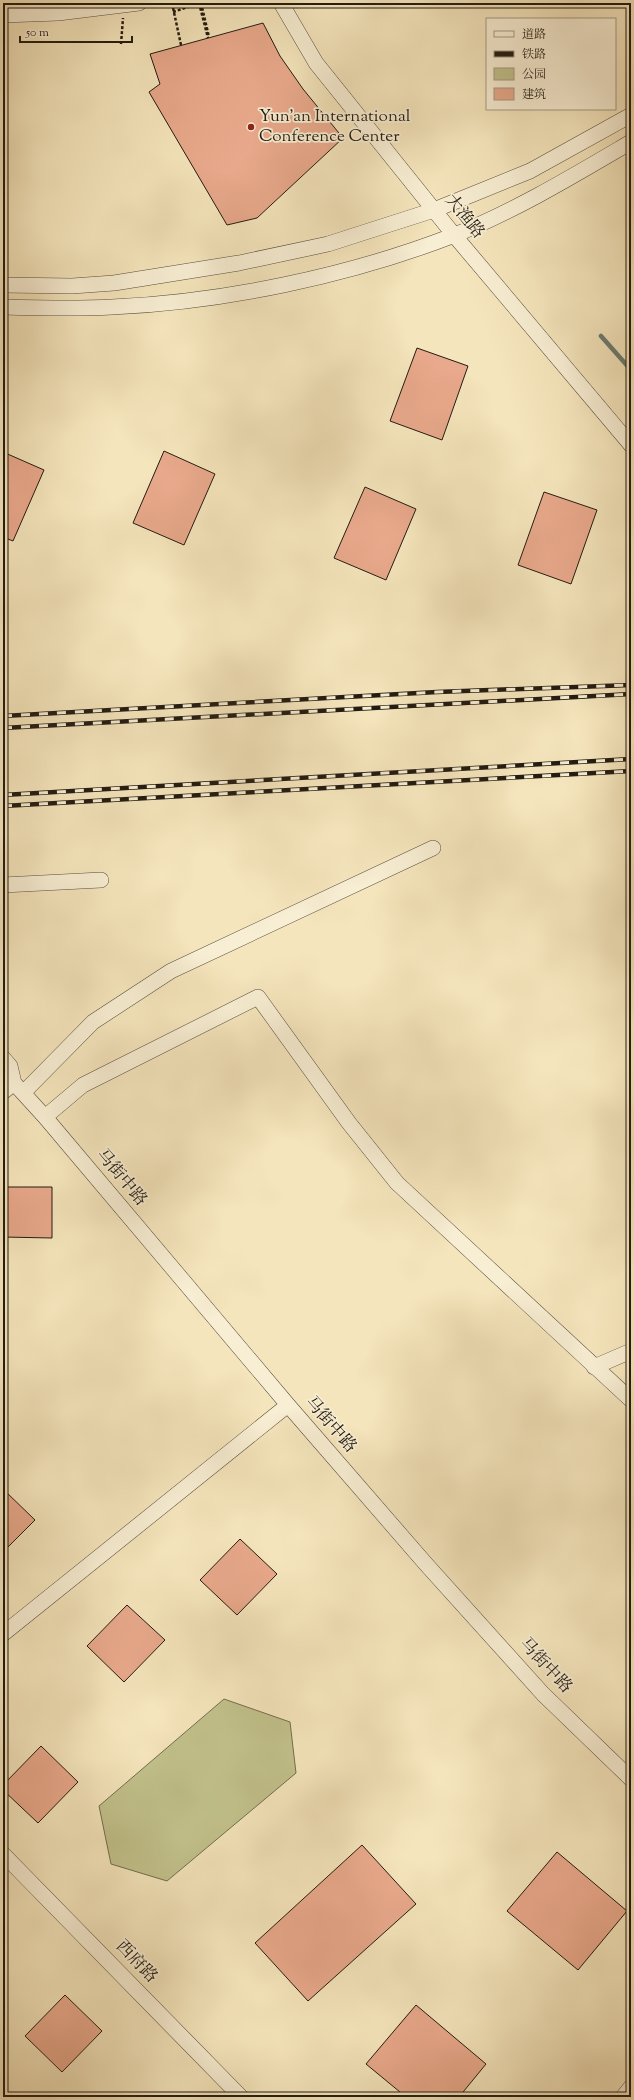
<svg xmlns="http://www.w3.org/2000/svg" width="634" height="2100" font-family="'Sorts Mill Goudy','Noto Serif SC',serif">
  <rect width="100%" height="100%" fill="#f5e5bc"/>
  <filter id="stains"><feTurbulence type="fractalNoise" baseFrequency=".005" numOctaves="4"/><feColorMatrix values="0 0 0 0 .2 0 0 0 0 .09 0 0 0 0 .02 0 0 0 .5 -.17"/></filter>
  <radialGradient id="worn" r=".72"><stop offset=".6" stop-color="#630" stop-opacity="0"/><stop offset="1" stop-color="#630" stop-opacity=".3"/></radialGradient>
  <path fill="#c2c28c" stroke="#726e4e" d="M224,1699L290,1722L296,1773L167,1881L111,1864L99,1806Z"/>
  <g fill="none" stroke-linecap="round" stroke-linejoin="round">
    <path stroke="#6b7d72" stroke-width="4.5" d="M601,336L631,370"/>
  </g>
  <path fill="#e9a98c" stroke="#221b11" d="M263,23L280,56L303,89L343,138L257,218L227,225L149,92L160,84L150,54Z
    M417,348L468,366L442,440L390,421Z
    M164,451L215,474L184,545L133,523Z
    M3,452L44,470L13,541L3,537Z
    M365,487L416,509L386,580L334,558Z
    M544,492L597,510L571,584L518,565Z
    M3,1187H52V1238L3,1237Z
    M3,1489L35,1520L3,1552Z
    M240,1539L277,1574L237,1615L200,1580Z
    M127,1605L165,1640L124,1682L87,1646Z
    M41,1746L78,1782L38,1823L3,1790V1785Z
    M362,1845L416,1904L308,2001L255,1943Z
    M557,1852L627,1911L578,1970L507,1911Z
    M65,1995L102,2031L62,2072L25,2036Z
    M416,2005L486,2064L459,2097H406L366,2064Z"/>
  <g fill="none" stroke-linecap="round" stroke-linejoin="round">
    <defs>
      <path id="minor" d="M281,3L316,63L454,235L631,445
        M3,15L58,13L139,3
        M3,285L72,286L114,283L239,263L328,244L434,210L530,171L631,115
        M3,307C39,308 76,309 112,307C224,302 348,276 452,236C515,211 573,176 631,142
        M3,885L101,880
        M3,1058L10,1066L14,1083
        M3,1074L14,1083L45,1117L288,1405L425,1563L543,1694L631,1779
        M3,1092L14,1083
        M23,1093L93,1022L171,971L433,848
        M45,1117L83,1085L258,997L349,1123L397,1183L631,1400
        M594,1367L631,1351
        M3,1634L288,1405
        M3,1854L241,2097
        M623,2097L631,2087"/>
    </defs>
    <use href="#minor" stroke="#574e3c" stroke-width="16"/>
    <path stroke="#221b11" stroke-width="2.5" stroke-dasharray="3 2" stroke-linecap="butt" d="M172,3L181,45
      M199,3L208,38
      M201,3L209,37
      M173,12L200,3
      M121,44L123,18"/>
    <use href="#minor" stroke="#f8eed3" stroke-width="15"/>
    <defs>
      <path id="rail" d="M3,716L437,692L631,685
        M3,728L631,694
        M3,795L631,759
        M3,806L631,771"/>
    </defs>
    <use href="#rail" stroke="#221b11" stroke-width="4.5"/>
    <use href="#rail" stroke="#f8eed3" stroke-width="3" stroke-dasharray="9" stroke-linecap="butt"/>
  </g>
  <circle fill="#8f2418" stroke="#f8eed3" stroke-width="1.5" cx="251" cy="127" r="4"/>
  <g text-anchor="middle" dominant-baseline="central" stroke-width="3.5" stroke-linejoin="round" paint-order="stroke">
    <g font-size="17" fill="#221b11" stroke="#f8eed3" text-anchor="start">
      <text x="259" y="117">Yun'an International<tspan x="259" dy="20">Conference Center</tspan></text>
    </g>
    <g font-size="17" fill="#221b11" stroke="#f8eed3">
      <text transform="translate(464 217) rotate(51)">大渔路</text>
      <text transform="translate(121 1178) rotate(50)">马街中路</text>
      <text transform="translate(330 1425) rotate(49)">马街中路</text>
      <text transform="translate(545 1666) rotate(47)">马街中路</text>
      <text transform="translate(136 1962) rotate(46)">西府路</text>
    </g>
  </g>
  <rect width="634" height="2100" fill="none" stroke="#f5e5bc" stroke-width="16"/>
  <rect x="4" y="4" width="626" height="2092" fill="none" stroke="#221b11" stroke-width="2"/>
  <rect x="8" y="8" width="618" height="2084" fill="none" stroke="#221b11"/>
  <rect x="486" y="18" width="130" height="92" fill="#f8eed3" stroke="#a29a85"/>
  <rect x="494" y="31" width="20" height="6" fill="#f8eed3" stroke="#a29a85"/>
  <text x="522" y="38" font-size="12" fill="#221b11">道路</text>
  <rect x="494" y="51" width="20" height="6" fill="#221b11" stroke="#a29a85"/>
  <text x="522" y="58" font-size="12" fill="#221b11">铁路</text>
  <rect x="494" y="68" width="20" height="12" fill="#c2c28c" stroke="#a29a85"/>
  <text x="522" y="78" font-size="12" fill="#221b11">公园</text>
  <rect x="494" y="88" width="20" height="12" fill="#e9a98c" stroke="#a29a85"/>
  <text x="522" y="98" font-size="12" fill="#221b11">建筑</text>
  <path d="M20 36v6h112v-6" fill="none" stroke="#221b11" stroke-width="2"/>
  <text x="26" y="36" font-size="12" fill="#221b11" stroke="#f8eed3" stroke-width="3" paint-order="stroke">50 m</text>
  <rect width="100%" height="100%" filter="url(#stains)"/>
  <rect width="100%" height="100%" fill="url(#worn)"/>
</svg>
